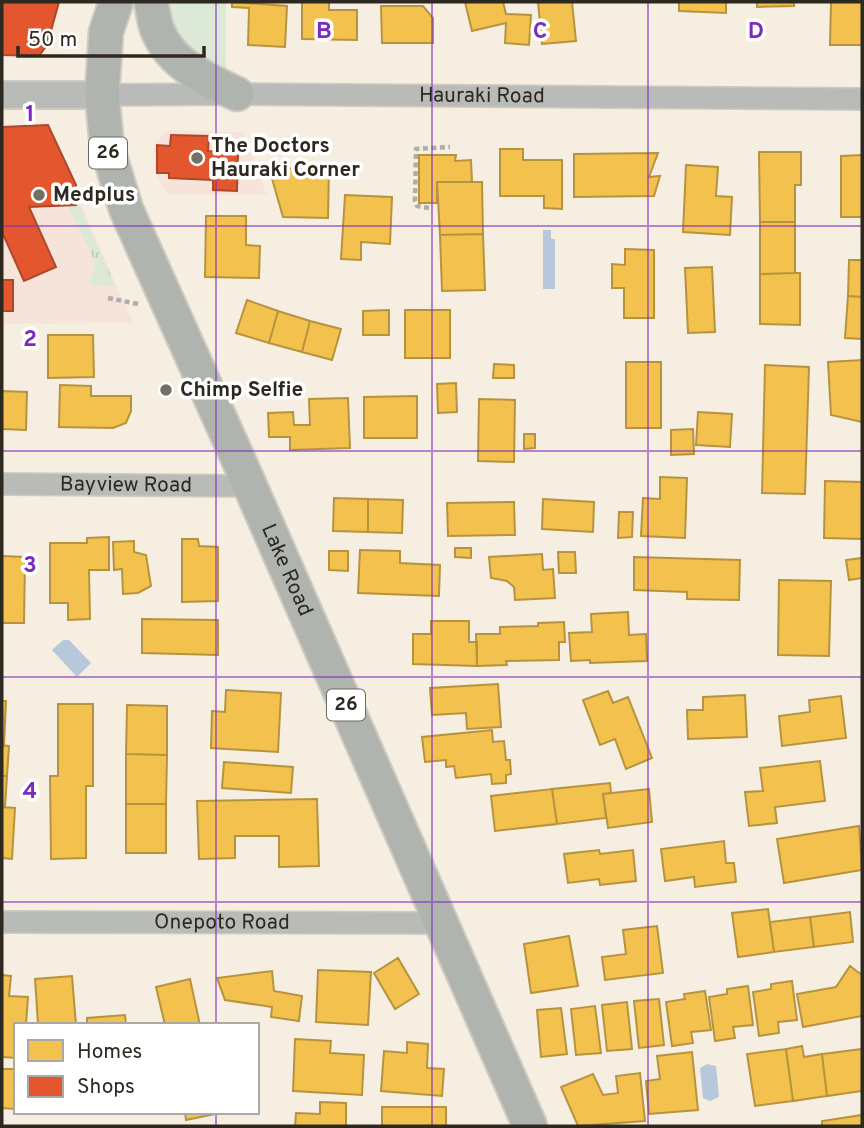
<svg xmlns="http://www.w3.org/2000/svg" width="864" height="1128" font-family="Overpass,sans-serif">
  <defs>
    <pattern id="grass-tufts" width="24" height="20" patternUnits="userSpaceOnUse" patternTransform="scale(1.75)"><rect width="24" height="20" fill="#dce9d6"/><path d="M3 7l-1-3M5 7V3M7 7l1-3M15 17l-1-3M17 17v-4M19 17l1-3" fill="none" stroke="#bdc8b7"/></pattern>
  </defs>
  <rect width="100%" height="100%" fill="#f6efe1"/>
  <path fill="#f6e4db" d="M48,129L133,323L2,324V130Z
    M170,130L243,132L267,195L167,194L155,172L154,145L164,132Z"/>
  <path fill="url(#grass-tufts)" d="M80,205V206L116,287L89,284L96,264L68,206Z"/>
  <path fill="#dce9d6" d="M159,2H226V72L179,48Z"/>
  <path fill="#b6c8d9" d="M543,230H551V239H555V289H543Z
    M63,640H69L91,663L77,677L52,650Z
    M707,1064L716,1066L719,1097L710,1101L703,1098L700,1068Z"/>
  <path fill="#f2c14e" stroke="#b79340" stroke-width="2" d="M232,2L287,6L285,47L248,45L249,8L232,7Z
    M302,2H329V10H357V40L302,39Z
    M465,2H503L506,14L531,15L529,45L505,43L506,23L472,31Z
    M538,2H572L576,41L542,44Z
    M679,2H726V13L679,11Z
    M757,2H794V6L757,7Z
    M831,2H862V45H830Z
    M381,6H423L433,18V43H382Z
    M500,149H523V160H562V209L544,208V196H500Z
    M759,152H801V185H795V222H760Z
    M658,153L649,177L660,176L654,196L574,197V154Z
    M419,155H456L455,161L471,160L472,182H437V203H419Z
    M862,155V217H841V156Z
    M686,165L718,167L716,196L732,197L730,235L683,232Z
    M269,168L329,169L328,218L283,217Z
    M437,182H482L483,234L440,235Z
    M345,195L392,197L390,244L361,242V260L341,259Z
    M206,216H246V245L260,246L259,278L205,277Z
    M760,222H795V273L760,274Z
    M483,234L485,290L442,291L440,235Z
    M625,249L654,250V318H624V288H612V264L625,265Z
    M849,260H862V297L848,296Z
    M712,267L715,332L688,333L685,268Z
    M795,273H800V325L760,324V274Z
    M848,296L862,297V339L845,338Z
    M247,300L278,311L269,343L236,333Z
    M389,310V335H363V311Z
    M405,310H450V358H405Z
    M278,311L310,321L302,352L269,343Z
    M310,321L341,329L332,360L302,352Z
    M48,335H93L94,377L48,378Z
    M862,360V422L831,415L828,362Z
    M626,362H661V428H626Z
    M494,364L514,365V378H493Z
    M765,365L809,367L805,494L762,493Z
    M456,383L457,412L438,413L437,384Z
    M60,385L91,386V396H131V411L126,423L113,428L59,427Z
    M2,391L27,392L26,430L2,429Z
    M417,396V438H364V397Z
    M348,398L350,448L290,450V437H269L268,413L293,412L294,425H310L309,399Z
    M479,399L515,400L514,462L478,461Z
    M698,412L732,414L730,447L696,445Z
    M693,429L694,454L671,455V430Z
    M524,434H535V448L524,449Z
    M660,477L687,478L685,538L641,536L643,498L660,499Z
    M825,481L862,482V539L824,538Z
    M334,498L368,499V532L333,531Z
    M368,499L403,500L402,533L368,532Z
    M543,499L594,502L593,532L542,529Z
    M514,502L515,535L448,536L447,503Z
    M619,512H633L632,537L618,538Z
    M109,537V570H89L90,619L68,620V603H50V543H87V538Z
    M182,539H198L199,546L218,547V601L182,602Z
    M134,541V552L146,555L151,586L138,593L123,594L122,569L114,570L113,542Z
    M455,548H471V558L455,557Z
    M360,550L400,551V563L440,565L439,596L358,593Z
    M329,551H348V571L329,570Z
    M558,552H575L576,573H559Z
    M542,554L543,570L553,569L555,598L515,600L514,587L507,581L491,578L489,557Z
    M2,556L25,557L24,623H2Z
    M634,557L740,560L739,600L687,599V592L634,590Z
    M862,558V578L849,580L846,560Z
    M779,580L831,581L829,656L778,655Z
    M628,612L629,635L646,634L647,661L590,663V660L571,661L569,633L592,632L591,614Z
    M142,619L218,620V655L142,653Z
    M431,621H469V642H477V666L413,664V634H431Z
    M564,622L565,642H559V660L506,661L507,665L477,666L476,634H500V627L538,626V623Z
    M498,684L501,727L467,729L466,713L432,715L430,688Z
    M226,690L281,693L278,752L211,748L212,711L225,712Z
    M608,691L613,703L628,697L652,758L626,769L615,739L600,745L583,700Z
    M745,695L747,737L688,739L687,710H703V697Z
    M841,696L846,738L782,746L779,716L810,712L809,700Z
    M2,701H6L4,746L2,745Z
    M58,704H93V786H86V858L51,859L50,776H58Z
    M127,705L167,706V755L126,754Z
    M492,730L493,742L504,741L506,760H510L511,774L506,775V783L492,784L491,774L456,778L454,766L446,767V760L425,762L422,737Z
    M2,745L9,746L7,776H2Z
    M126,754L167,755L166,804H126Z
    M820,761L825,801L775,807L777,823L749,826L745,792L763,791L760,768Z
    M224,762L293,767L291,793L222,788Z
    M2,776H7L5,807H2Z
    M610,783L611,793L603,794L606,818L557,824L552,789Z
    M552,789L557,824L495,831L491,796Z
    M649,789L652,822L608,828L603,794Z
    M317,799L319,866L279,867V836H235V858L199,859L197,801Z
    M126,804H166V853H126Z
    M2,807L15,808L12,859L2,858Z
    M859,826L862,870L784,883L777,839Z
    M724,841L726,863H734L736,882L695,887L694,877L665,881L661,849Z
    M599,850L600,854L633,850L636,881L600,885L599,879L568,883L564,854Z
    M768,909L774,952L738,957L732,913Z
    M850,912L853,942L814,947L810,917Z
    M810,917L814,947L774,952L770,922Z
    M657,926L663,973L605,980L602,957L626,954L623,930Z
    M569,936L578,986L531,993L524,944Z
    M398,958L419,994L395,1009L374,973Z
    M850,966L862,975V1016L803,1027L797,994L836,987Z
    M318,970L371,972L368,1025L316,1022Z
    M272,971L274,991L302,996L299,1021L271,1017L272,1007L225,1000L217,978Z
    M2,975L11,976L9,996L28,997L26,1025H16V1058L2,1057Z
    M72,976L76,1025L38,1024L35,979Z
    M190,979L200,1025H165L156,987Z
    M792,981L797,1020L778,1022L779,1033L759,1036L753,992L771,989V984Z
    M748,986L753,1025L733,1027L735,1038L715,1041L709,997L727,994V989Z
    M705,991L711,1030L691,1032L693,1043L672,1046L666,1002L685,999L684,994Z
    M659,999L664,1045L639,1048L634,1001Z
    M627,1002L632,1049L607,1051L602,1005Z
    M595,1006L601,1053L576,1055L571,1009Z
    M561,1008L567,1054L541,1057L537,1010Z
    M125,1015L126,1025H87V1018Z
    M295,1039L331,1041L330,1053L364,1055L362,1095L293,1091Z
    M407,1042L428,1044L427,1068L444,1069L442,1096L381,1091L384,1051L407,1053Z
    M802,1046L804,1057L822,1054L827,1096L793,1101L786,1049Z
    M786,1049L793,1101L755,1106L747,1054Z
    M862,1049V1091L827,1096L822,1054Z
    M692,1052L698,1110L649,1114L646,1081L660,1079L657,1056Z
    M2,1069H16V1109L2,1108Z
    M640,1073L645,1121L578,1126L561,1087L593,1074L603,1095L618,1093L616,1076Z
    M320,1102L346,1103V1126H295L296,1113L320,1114Z
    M382,1107H446V1126H382Z
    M185,1112H225L186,1120Z
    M862,1115V1126H822V1121Z"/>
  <path fill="#e4572e" stroke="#ad492a" stroke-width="2" d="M2,2H59L47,45L39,56L2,55Z
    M48,125L76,185V205L29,207L56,267L24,281L2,232V127Z
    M171,135L209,136L208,151L238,152L237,191L213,190V180L169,178V173H157V145L170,146Z
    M2,280H13V311H2Z"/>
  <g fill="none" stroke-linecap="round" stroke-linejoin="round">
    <defs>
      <g id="minor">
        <path id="s1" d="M102,95L237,94L862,99"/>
        <path id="s2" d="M2,484L250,486"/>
        <path id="s3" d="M2,922L442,923"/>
      </g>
      <path id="tertiary" d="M2,95H102"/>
      <g id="primary">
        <path id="s4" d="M116,2L106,32L102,95L107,147L126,209L243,470L530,1126"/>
        <path d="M151,2C153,11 154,21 157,29C171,65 204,78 237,94"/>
      </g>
    </defs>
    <use href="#minor" stroke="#d0cbc0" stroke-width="24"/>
    <use href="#tertiary" stroke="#d0cbc0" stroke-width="30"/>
    <use href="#primary" stroke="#d0cbc0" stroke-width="37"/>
    <path stroke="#adada9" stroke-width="4.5" stroke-dasharray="5 3.5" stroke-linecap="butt" d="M429,208L417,206L415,201L416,149L450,147
      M108,298L138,304"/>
    <use href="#minor" stroke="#b9bbb9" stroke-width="21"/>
    <use href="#tertiary" stroke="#b9bbb9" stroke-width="26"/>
    <use href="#primary" stroke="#b0b4af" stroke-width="33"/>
  </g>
  <path fill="none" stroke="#7b2cbf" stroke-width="2" stroke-opacity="0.55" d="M216,2V1025M432,2V1126M648,2V1126M2,226H862M2,451H862M2,677H862M2,902H862M216,1112V1126"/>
  <g fill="#746e64" stroke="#fff" stroke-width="2.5">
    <circle cx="197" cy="158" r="7"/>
    <circle cx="39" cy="195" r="7"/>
    <circle cx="166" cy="390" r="7"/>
  </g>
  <g text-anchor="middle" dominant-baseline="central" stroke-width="7" stroke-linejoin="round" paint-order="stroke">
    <g fill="#fff" stroke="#6d6963" stroke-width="2">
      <rect x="89" y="137.5" width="38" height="31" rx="5"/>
      <rect x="327" y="689.5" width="38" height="31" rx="5"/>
    </g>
    <g font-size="19" font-weight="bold" fill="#2e2920">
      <text x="108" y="153">26</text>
      <text x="346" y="705">26</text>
    </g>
    <g font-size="21" fill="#2e2920" stroke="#fff">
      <text stroke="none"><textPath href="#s1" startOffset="380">Hauraki Road</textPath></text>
      <text stroke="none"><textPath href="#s2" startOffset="124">Bayview Road</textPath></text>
      <text stroke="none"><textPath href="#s4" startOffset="607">Lake Road</textPath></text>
      <text stroke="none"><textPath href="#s3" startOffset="220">Onepoto Road</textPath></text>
    </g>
    <g font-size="21" font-weight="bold" fill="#2e2920" stroke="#fff" text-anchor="start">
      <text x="211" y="146">The Doctors<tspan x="211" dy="24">Hauraki Corner</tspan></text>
      <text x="53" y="195">Medplus</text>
      <text x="180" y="390">Chimp Selfie</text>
    </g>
  </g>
  <g font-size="23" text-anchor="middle" font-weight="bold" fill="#7b2cbf" stroke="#fff" stroke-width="7" stroke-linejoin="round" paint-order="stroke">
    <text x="324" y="38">B</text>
    <text x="540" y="38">C</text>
    <text x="756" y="38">D</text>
    <text x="30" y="121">1</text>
    <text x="30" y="346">2</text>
    <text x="30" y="572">3</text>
    <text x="30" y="798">4</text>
  </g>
  <rect width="864" height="1128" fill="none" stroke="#2e2920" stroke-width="7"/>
  <rect x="14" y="1023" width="245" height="91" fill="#ffffff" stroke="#aba9a6" stroke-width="2"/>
  <rect x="28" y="1040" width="35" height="21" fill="#f2c14e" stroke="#aba9a6" stroke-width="2"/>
  <text x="77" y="1058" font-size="21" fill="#2e2920">Homes</text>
  <rect x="28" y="1076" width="35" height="21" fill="#e4572e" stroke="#aba9a6" stroke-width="2"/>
  <text x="77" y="1093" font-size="21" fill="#2e2920">Shops</text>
  <path d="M18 46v10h186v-10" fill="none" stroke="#2e2920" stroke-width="3.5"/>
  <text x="28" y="46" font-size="21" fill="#2e2920" stroke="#ffffff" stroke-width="5" paint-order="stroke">50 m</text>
</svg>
